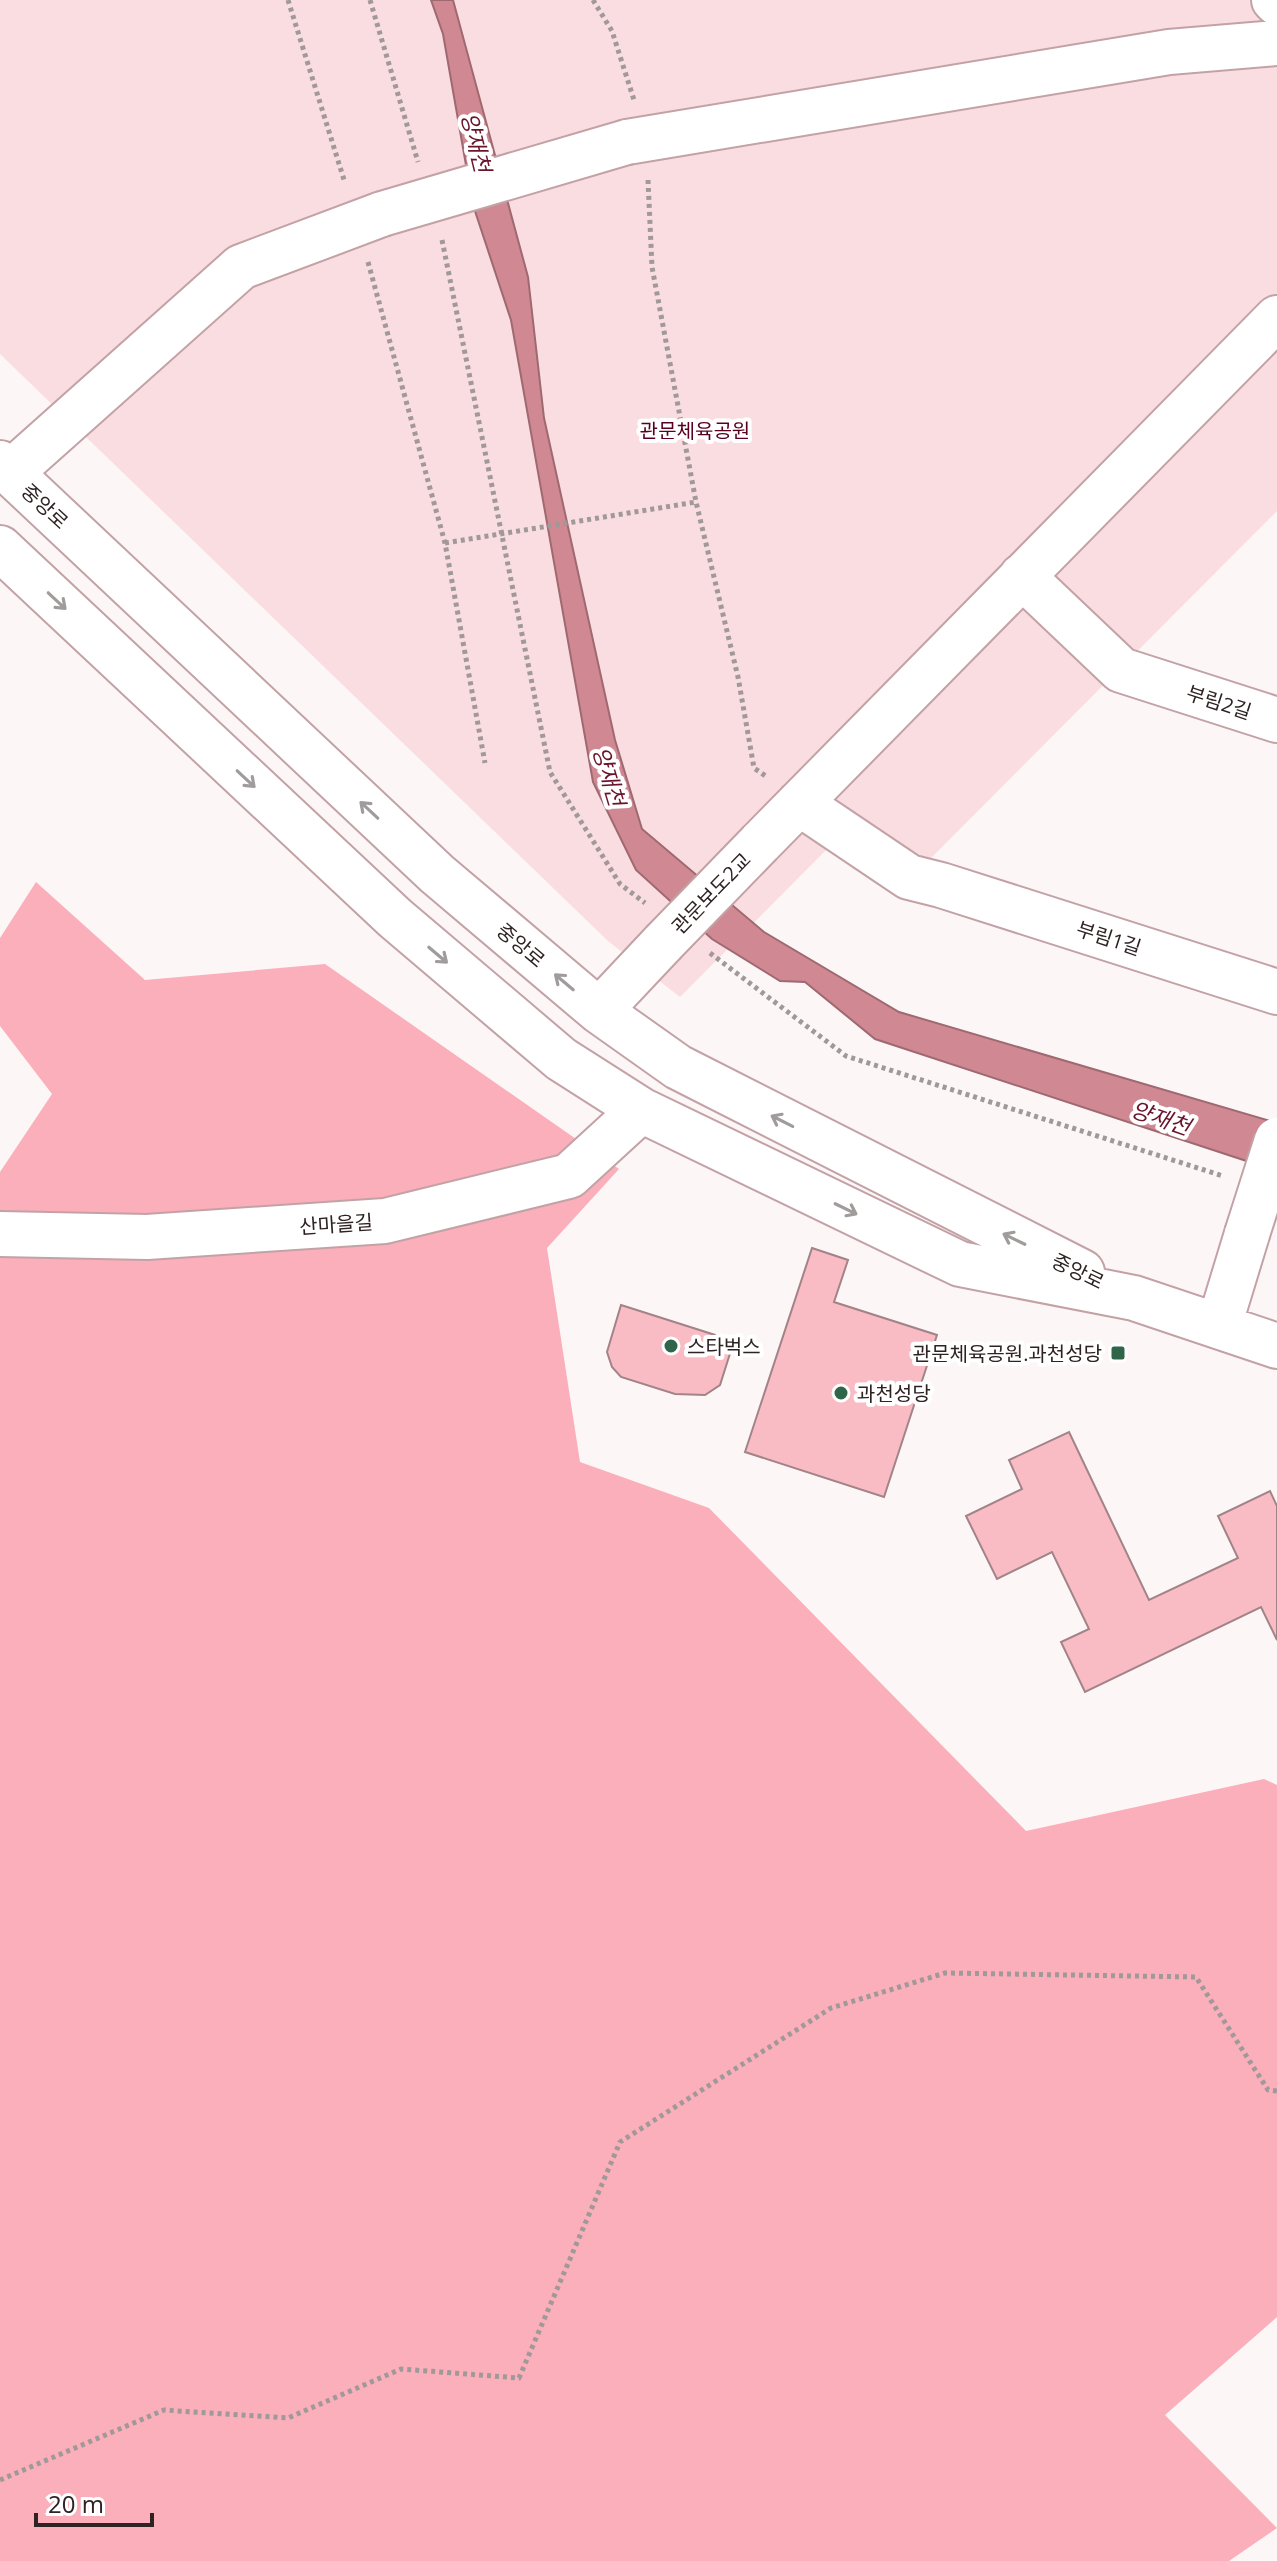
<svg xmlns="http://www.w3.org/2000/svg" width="1277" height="2561" font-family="'Open Sans','Noto Sans KR',sans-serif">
  <rect width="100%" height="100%" fill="#fdf6f7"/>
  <path fill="#fadde0" d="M0,0H1277V511L918,871L846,830L680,997L608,941L0,354Z"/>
  <path fill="#faafba" d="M36,882L145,980L325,964L619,1169L547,1248L580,1462L709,1508L1026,1831L1264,1779L1277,1785V2317L1165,2415L1277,2528L1229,2561H0V1172L52,1094L0,1026V938Z"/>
  <path fill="#d08893" stroke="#9f6971" stroke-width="2" d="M431,0H453L528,277L544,418L615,740L642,829L764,932L899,1012L1277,1123V1171L875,1039L805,982L780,981L712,939L636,870L593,782L511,320L473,205L443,34Z"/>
  <path fill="#f9bcc4" stroke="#a28387" stroke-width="2" d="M812,1248L848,1260L834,1302L937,1335L884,1497L745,1452Z
    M621,1305L734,1341L720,1385L705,1395L675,1394L621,1377L612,1367L607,1352Z
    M1069,1432L1149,1600L1238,1558L1218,1516L1270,1491L1277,1506V1640L1261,1607L1085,1692L1061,1642L1089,1629L1052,1552L997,1579L966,1516L1022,1489L1009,1460Z"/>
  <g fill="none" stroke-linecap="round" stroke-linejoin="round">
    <defs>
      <path id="minor" d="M1274,0L1277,3
        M627,142L1169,52L1277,43
        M0,463L437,874L599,1011L678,1067L1082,1272
        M10,473L241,267L382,214
        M0,548L395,918L561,1059L641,1110L960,1264L1134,1298L1277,1346
        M1022,576L1121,670L1277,720
        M799,803L909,877L941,885L1277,992
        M760,843L1277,318
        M599,1011L663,943
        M0,1234L147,1237L385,1221L569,1176L641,1110
        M1219,1326L1247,1234"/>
    </defs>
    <use href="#minor" stroke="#c3a2a6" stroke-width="48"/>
    <path stroke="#a19899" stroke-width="5" stroke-dasharray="4 4" stroke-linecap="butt" d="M288,0L345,183
      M370,0L418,162
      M593,0L612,31L634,100
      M648,180L652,267L696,502L738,677L754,768L767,777
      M442,240L550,772L620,884L645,903
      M368,262L445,543L485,763
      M445,543L696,502
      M710,953L846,1056L1223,1176
      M0,2480L164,2410L288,2418L401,2369L519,2378L620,2142L831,2008L945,1973L1196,1977L1268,2090L1277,2091"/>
    <use href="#minor" stroke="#fff" stroke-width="44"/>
    <defs>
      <path id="minor-bridge" d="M382,214L627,142
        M663,943L760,843
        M1247,1234L1277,1140"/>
    </defs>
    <use href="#minor-bridge" stroke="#c3a2a6" stroke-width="48" stroke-linecap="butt"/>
    <use href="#minor-bridge" stroke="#fff" stroke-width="44"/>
  </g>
  <defs><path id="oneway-shaft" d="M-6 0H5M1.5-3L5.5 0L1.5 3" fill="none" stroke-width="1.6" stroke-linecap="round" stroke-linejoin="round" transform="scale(2)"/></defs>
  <g stroke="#a19c9c">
    <use href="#oneway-shaft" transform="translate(57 601) rotate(43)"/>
    <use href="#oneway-shaft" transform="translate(246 779) rotate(43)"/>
    <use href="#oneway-shaft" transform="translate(369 810) rotate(-137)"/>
    <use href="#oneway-shaft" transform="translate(438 955) rotate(40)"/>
    <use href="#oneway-shaft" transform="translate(564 982) rotate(-140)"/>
    <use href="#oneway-shaft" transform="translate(782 1121) rotate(-153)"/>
    <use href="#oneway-shaft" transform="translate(846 1209) rotate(26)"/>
    <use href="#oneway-shaft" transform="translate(1014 1239) rotate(-154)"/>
  </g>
  <g fill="#30654a" stroke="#fff" stroke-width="3">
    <circle cx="671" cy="1346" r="8"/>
    <rect x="1110" y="1345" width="16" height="16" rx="4"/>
    <circle cx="841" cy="1393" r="8"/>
  </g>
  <g text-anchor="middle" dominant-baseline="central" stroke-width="8" stroke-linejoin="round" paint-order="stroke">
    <g font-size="20" fill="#590020" stroke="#fff">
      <text x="695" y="430">관문체육공원</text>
    </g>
    <g font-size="20" fill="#2e2223" stroke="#fff">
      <text transform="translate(45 506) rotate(43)">중앙로</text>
      <text transform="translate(1219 702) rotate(18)">부림2길</text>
      <text transform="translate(711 893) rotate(-46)">관문보도2교</text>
      <text transform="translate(1109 938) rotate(18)">부림1길</text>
      <text transform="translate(521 945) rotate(40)">중앙로</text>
      <text transform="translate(336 1224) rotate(-4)">산마을길</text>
      <text transform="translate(1078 1271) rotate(26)">중앙로</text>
    </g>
    <g font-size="20" fill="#2e2223" stroke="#fff" text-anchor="start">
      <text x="687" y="1346">스타벅스</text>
      <text x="1102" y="1353" text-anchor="end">관문체육공원.과천성당</text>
      <text x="857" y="1393">과천성당</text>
    </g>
    <g font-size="22" font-style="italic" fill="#6a142c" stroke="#fff">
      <text transform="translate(477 142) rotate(76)">양재천</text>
      <text transform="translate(610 776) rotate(73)">양재천</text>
      <text transform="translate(1161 1117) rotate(19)">양재천</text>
    </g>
  </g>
  <path d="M36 2513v12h116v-12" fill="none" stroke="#2e2223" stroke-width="4"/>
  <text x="48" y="2513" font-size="24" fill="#2e2223" stroke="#ffffff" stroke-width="6" paint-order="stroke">20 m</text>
</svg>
